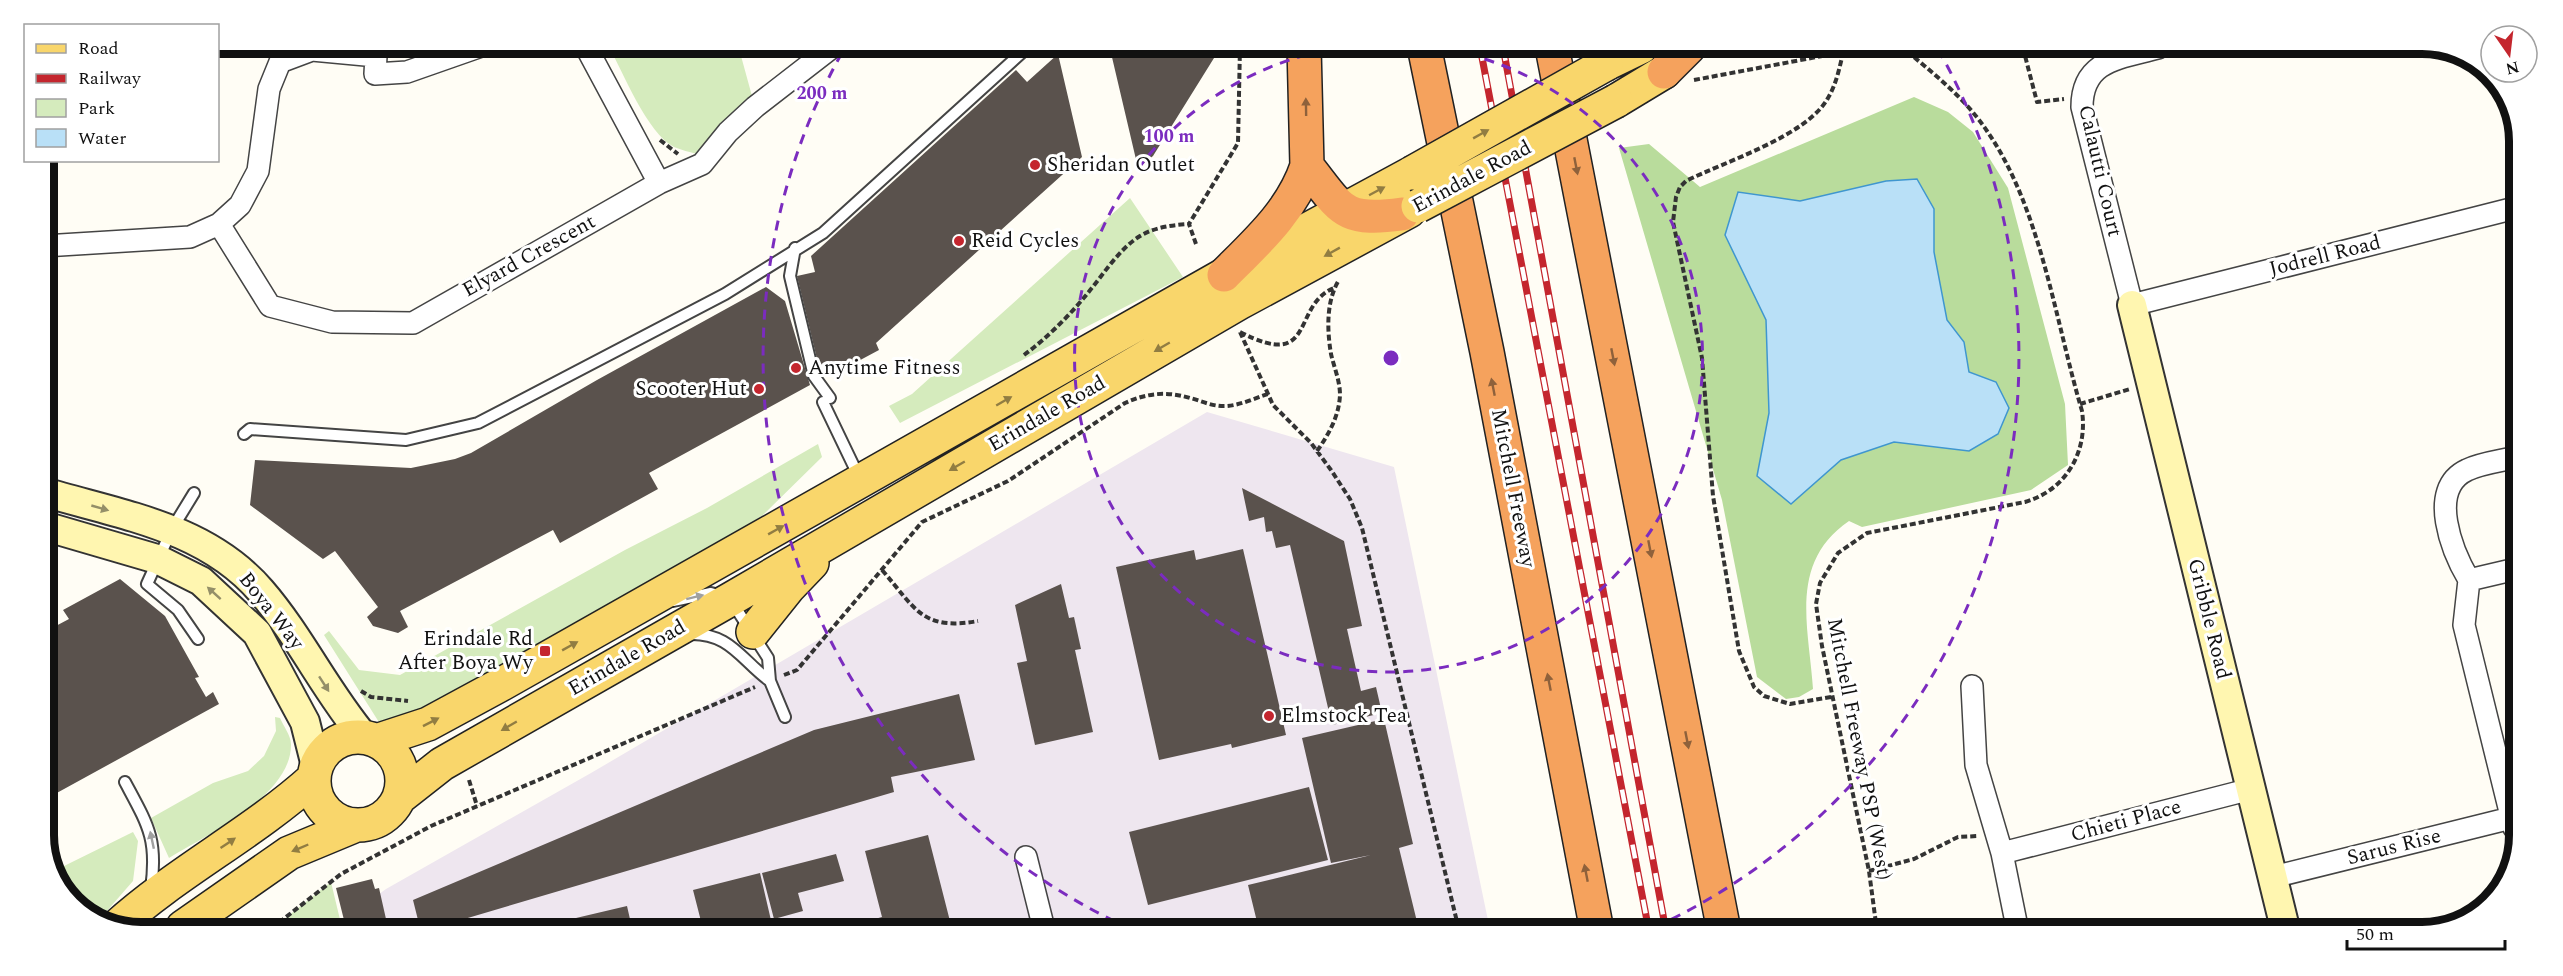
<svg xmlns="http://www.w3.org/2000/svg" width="2563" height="976" font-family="Spectral,serif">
  <rect width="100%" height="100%" fill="#fffdf5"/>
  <path fill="#eee6ef" d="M1207,412L1394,467L1490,930L332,928L386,889L591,773Z"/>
  <path fill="#d5ebbd" d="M608,45H738L755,107L697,154C690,152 681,150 674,147C647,133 623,72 608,45Z
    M1130,198L1183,277L900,423L889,406L912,394Z
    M818,444L822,457L763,515L697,558L410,720L382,727L324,635L329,631L359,670L400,675L625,550L707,508Z
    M275,717L280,718C283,725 291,736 291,744C292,796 206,835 169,858L151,818L213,783L248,771L264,756L276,731Z
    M133,832L138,841L133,881L99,920L64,895L58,878L62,867Z
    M331,882L342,928H273Z"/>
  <path fill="#b9dc9c" d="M1914,97L1948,112L1973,132L2008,188L2065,404L2068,465L2031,490L1862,527L1849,521C1788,563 1809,627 1813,689L1799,697L1786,699L1757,677L1722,500L1619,148L1649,144L1700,187Z"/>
  <path fill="#b9e0f7" stroke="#3f96cf" stroke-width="1.5" d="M1917,179L1934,209V252L1947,320L1964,342L1969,372L1996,382L2009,408L1998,434L1969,451L1894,442L1841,460L1791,504L1757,476L1769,413L1766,320L1725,235L1738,192L1800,201L1886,181Z"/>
  <path fill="#5a524d" d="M1137,46H1218L1219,50L1153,156L1138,168L1111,53Z
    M1058,54L1082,157L876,343L879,350L836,373L832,370L827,371L817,359L797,276L815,272L811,256L1016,70L1027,82Z
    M766,287L785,301L810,385L649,473L658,489L560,543L553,530L400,611L408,627L398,633L373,626L367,617L378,607L335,551L323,559L250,505L255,460L411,468L455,459L471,453L597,380Z
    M1242,488L1344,541L1362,626L1347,629L1361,691L1376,687L1382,713L1332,725L1290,545L1276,548L1272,531L1266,532L1264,517L1249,521Z
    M1243,549L1286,735L1232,748L1231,744L1159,760L1116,567L1194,550L1196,560Z
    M120,579L165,616L199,677L195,678L206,697L213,692L219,704L44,800V626L52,628L69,619L63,610Z
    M1061,584L1069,618L1074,617L1081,649L1075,650L1093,732L1035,745L1017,663L1027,661L1015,605Z
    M959,694L975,760L891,777L894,792L434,928H420L413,900L814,730Z
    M1384,719L1413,844L1399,848L1419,930H1259L1248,885L1371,855L1331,863L1302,738Z
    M1309,787L1328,860L1148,905L1129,832Z
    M928,835L952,929H838L882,917L865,851Z
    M836,854L844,881L798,893L803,911L774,919L762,873Z
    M760,873L773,929H703L693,890Z
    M372,879L375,889L379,888L386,919L382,920L384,928H346L336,888Z
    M627,906L632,928H579L576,918Z"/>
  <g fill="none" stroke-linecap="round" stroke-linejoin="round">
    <defs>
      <path id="lane" d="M795,248L790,276L814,376L830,398
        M823,402L859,477
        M244,434L250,429L406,440L478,423L725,294L823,233L1029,46
        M194,493L172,529L147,584L178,610L198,639
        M673,601L711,593L719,595
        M732,602L768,658L770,681L785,717
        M688,634C730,632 741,660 770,681
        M125,782C148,825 158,839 151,889"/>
      <path id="street" d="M585,45L659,183
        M2158,48C2122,58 2082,59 2082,107L2132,305L2519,207
        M219,224L270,306L332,322L413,323L659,183L702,164L728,132L755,107L835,45
        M44,246L190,237L219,224L240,205L258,171L269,89L280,62L312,50L376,56L375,74L407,72L487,44
        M2469,580C2453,553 2426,489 2467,470C2481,463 2501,461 2517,457
        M1972,686L1976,765L2002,853L2018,932
        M2514,828L2464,625L2469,580L2516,569
        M2002,853L2251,789
        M1026,857L1044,929
        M2273,877L2515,817"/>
      <path id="secondary" d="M2132,305L2286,932
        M44,492C121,515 206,527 261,591C300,636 326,692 364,737
        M44,526L157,559L201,581L257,633L305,722L316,766"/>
      <path id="primary" d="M1606,64L1641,47
        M1616,101L1664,72
        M753,632L789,587L812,563
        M314 781a44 44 0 1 1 88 0a44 44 0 1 1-88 0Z
        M376,741L428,724L500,685L1224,275L1412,173
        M400,797L442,764L731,599L1239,303L1409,211
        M116,927C178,871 252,834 314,778
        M183,927L289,853L354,826"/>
      <path id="highway" d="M1424,46L1487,352L1597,931
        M1552,47L1724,931
        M1664,72L1689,47
        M1307,166C1342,210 1342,222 1402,214
        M1224,275C1257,242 1292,211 1307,166L1304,46"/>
    </defs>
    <use href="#lane" stroke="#444" stroke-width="14"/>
    <use href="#street" stroke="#444" stroke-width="24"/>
    <use href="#secondary" stroke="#333" stroke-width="32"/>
    <use href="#primary" stroke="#222" stroke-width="36"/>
    <use href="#highway" stroke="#222" stroke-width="36"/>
    <path stroke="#333" stroke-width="4" stroke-dasharray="6 3" stroke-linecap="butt" d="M2023,48L2037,102L2064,99
      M1694,80L1833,54L1848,47
      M660,140L678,154
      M1196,244L1189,224L1238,143L1240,46
      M1240,332L1273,405L1311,443L1331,470L1350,499L1362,528L1459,930
      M1240,332C1317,372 1291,305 1334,288
      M1024,355C1047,338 1069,316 1087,294C1103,275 1119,249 1140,236C1155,227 1173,225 1189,224
      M2080,404L2130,389
      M1317,451C1329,434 1339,416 1340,395C1340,381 1334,367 1331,354C1327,330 1326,301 1339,280
      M882,570C916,609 922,631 978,621
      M784,675L797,670L922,522L1008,481L1125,403C1147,393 1167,391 1190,398C1202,401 1213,407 1227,406C1241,405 1255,398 1268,394
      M361,691L371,697L408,701
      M1831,697L1790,704L1764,696L1754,687L1739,651L1713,496L1702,358L1673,222L1676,197L1680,187L1686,181C1726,161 1807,136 1828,98C1837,83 1840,65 1844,49
      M469,780L477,806
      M1869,871L1914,859L1958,837L1978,836
      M272,928L341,874L431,826L755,687
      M1877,931L1869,871L1822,646L1816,604L1820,583L1838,553L1867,533L2025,502C2066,490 2088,452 2082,411C2055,320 2041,209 1987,131C1965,98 1933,73 1903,48"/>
    <use href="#lane" stroke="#fff" stroke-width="10"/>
    <use href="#street" stroke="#fff" stroke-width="21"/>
    <use href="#secondary" stroke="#fff6b0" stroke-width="28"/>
    <use href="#primary" stroke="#f9d66b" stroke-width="33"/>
    <use href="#highway" stroke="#f5a25d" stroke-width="33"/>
    <defs>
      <path id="rail" d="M1480,47L1649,931
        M1503,47L1666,931"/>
    </defs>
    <use href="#rail" stroke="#c4262e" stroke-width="7"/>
    <use href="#rail" stroke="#fff" stroke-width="4.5" stroke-dasharray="14" stroke-linecap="butt"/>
    <defs>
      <path id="primary-bridge" d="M1412,173L1606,64
        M1418,206L1616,101"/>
    </defs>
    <use href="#primary-bridge" stroke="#222" stroke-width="36" stroke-linecap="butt"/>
    <use href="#primary-bridge" stroke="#f9d66b" stroke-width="33"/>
  </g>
  <defs><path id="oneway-solid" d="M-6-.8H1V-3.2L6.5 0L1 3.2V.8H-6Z" transform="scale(1.5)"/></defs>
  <g fill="#8e613b">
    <use href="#oneway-solid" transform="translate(1306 107) rotate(-91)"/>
    <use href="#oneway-solid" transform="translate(1576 166) rotate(79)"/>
    <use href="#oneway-solid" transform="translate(1613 357) rotate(79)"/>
    <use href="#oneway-solid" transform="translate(1493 387) rotate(-101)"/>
    <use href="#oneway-solid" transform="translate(1650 549) rotate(79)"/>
    <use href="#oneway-solid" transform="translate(1549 682) rotate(-101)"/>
    <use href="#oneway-solid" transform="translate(1687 740) rotate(79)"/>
    <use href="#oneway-solid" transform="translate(1586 873) rotate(-101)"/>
  </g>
  <g fill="#917d42">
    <use href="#oneway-solid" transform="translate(1481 134) rotate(-29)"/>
    <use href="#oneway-solid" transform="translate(1377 191) rotate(-28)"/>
    <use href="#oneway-solid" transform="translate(1332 252) rotate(151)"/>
    <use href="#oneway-solid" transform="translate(1162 347) rotate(150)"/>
    <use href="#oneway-solid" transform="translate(1004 401) rotate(-30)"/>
    <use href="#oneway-solid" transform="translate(957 466) rotate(150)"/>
    <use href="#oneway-solid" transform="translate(776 530) rotate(-29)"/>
    <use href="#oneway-solid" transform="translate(570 646) rotate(-29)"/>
    <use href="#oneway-solid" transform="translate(431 722) rotate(-27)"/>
    <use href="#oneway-solid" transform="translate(509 726) rotate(150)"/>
    <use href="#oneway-solid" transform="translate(228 843) rotate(-34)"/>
    <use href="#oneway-solid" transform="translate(300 848) rotate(157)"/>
  </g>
  <g fill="#948f68">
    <use href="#oneway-solid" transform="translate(100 508) rotate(16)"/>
    <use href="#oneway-solid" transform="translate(214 593) rotate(-138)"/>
    <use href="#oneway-solid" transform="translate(324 684) rotate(57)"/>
  </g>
  <g fill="#a0a0a0">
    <use href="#oneway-solid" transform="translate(695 597) rotate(-14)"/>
    <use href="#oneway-solid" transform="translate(152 840) rotate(-102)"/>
  </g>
  <g fill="none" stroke="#7b2cbf" stroke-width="3" stroke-dasharray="10 8">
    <path d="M1432 47A314 314 0 1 1 1353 46"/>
    <path d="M1131 929A628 628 0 0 1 844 49M1938 49A628 628 0 0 1 1651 929"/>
  </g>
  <g fill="#c4262e" stroke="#fff" stroke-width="2">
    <circle cx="1035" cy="165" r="6"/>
    <circle cx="959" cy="241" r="6"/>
    <circle cx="796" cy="368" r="6"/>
    <circle cx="759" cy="389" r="6"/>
    <rect x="539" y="645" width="12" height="12" rx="3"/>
    <circle cx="1269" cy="716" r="6"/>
  </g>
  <g text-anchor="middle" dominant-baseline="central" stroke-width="6" stroke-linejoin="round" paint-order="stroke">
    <g font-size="21" fill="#111" stroke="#fff" text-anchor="start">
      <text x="1047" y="165">Sheridan Outlet</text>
      <text x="971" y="241">Reid Cycles</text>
      <text x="808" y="368">Anytime Fitness</text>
      <text x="747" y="389" text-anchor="end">Scooter Hut</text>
      <text x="533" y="639" text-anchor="end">Erindale Rd<tspan x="533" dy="24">After Boya Wy</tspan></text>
      <text x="1281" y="716">Elmstock Tea</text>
    </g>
    <g font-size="21" fill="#111" stroke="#fff">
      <text transform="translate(2100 171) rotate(77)">Calautti Court</text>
      <text transform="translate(1472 177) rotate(-28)">Erindale Road</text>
      <text transform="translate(529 256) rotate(-29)">Elyard Crescent</text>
      <text transform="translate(2325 256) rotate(-14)">Jodrell Road</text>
      <text transform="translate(1047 414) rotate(-30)">Erindale Road</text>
      <text transform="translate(1513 488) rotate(79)">Mitchell Freeway</text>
      <text transform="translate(271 611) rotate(52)">Boya Way</text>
      <text transform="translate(2209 619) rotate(76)">Gribble Road</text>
      <text transform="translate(627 658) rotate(-30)">Erindale Road</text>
      <text transform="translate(1859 749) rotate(79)">Mitchell Freeway PSP (West)</text>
      <text transform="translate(2126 821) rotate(-15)">Chieti Place</text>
      <text transform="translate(2394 847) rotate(-14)">Sarus Rise</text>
    </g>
  </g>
  <path d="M0 0H2563V976H0ZM141 54H2422A87 87 0 0 1 2509 141V835A87 87 0 0 1 2422 922H141A87 87 0 0 1 54 835V141A87 87 0 0 1 141 54Z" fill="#fff" fill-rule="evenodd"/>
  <path fill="none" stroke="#111" stroke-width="8" d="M141 54H2422A87 87 0 0 1 2509 141V835A87 87 0 0 1 2422 922H141A87 87 0 0 1 54 835V141A87 87 0 0 1 141 54Z"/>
  <circle cx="1391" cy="358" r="9" fill="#7b2cbf" stroke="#fff" stroke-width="3"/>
  <g font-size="18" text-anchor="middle" font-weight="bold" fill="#7b2cbf" stroke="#fff" stroke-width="6" stroke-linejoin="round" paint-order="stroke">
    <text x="822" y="99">200 m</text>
    <text x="1169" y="142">100 m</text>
  </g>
  <rect x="24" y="24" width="195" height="138" fill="#ffffff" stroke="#a0a0a0" stroke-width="1.5"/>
  <rect x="36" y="44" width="30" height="9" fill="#f9d66b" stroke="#a0a0a0" stroke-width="1.5"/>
  <text x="78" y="54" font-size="18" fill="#111111">Road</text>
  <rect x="36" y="74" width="30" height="9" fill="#c4262e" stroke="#a0a0a0" stroke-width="1.5"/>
  <text x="78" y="84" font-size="18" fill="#111111">Railway</text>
  <rect x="36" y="99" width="30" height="18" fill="#d5ebbd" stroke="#a0a0a0" stroke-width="1.5"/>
  <text x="78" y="114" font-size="18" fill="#111111">Park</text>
  <rect x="36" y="129" width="30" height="18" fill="#b9e0f7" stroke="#a0a0a0" stroke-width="1.5"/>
  <text x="78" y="144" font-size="18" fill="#111111">Water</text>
  <g transform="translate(2509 54) rotate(166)"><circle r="28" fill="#ffffff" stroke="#a0a0a0" stroke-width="1.5"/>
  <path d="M0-4.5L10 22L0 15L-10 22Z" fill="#c4262e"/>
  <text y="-9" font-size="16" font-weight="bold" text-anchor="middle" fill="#111111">N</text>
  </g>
  <path d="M2347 940v9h158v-9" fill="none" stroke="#111111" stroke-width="3"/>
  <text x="2356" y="940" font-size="18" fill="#111111" stroke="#ffffff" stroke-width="4.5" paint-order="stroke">50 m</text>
</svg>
